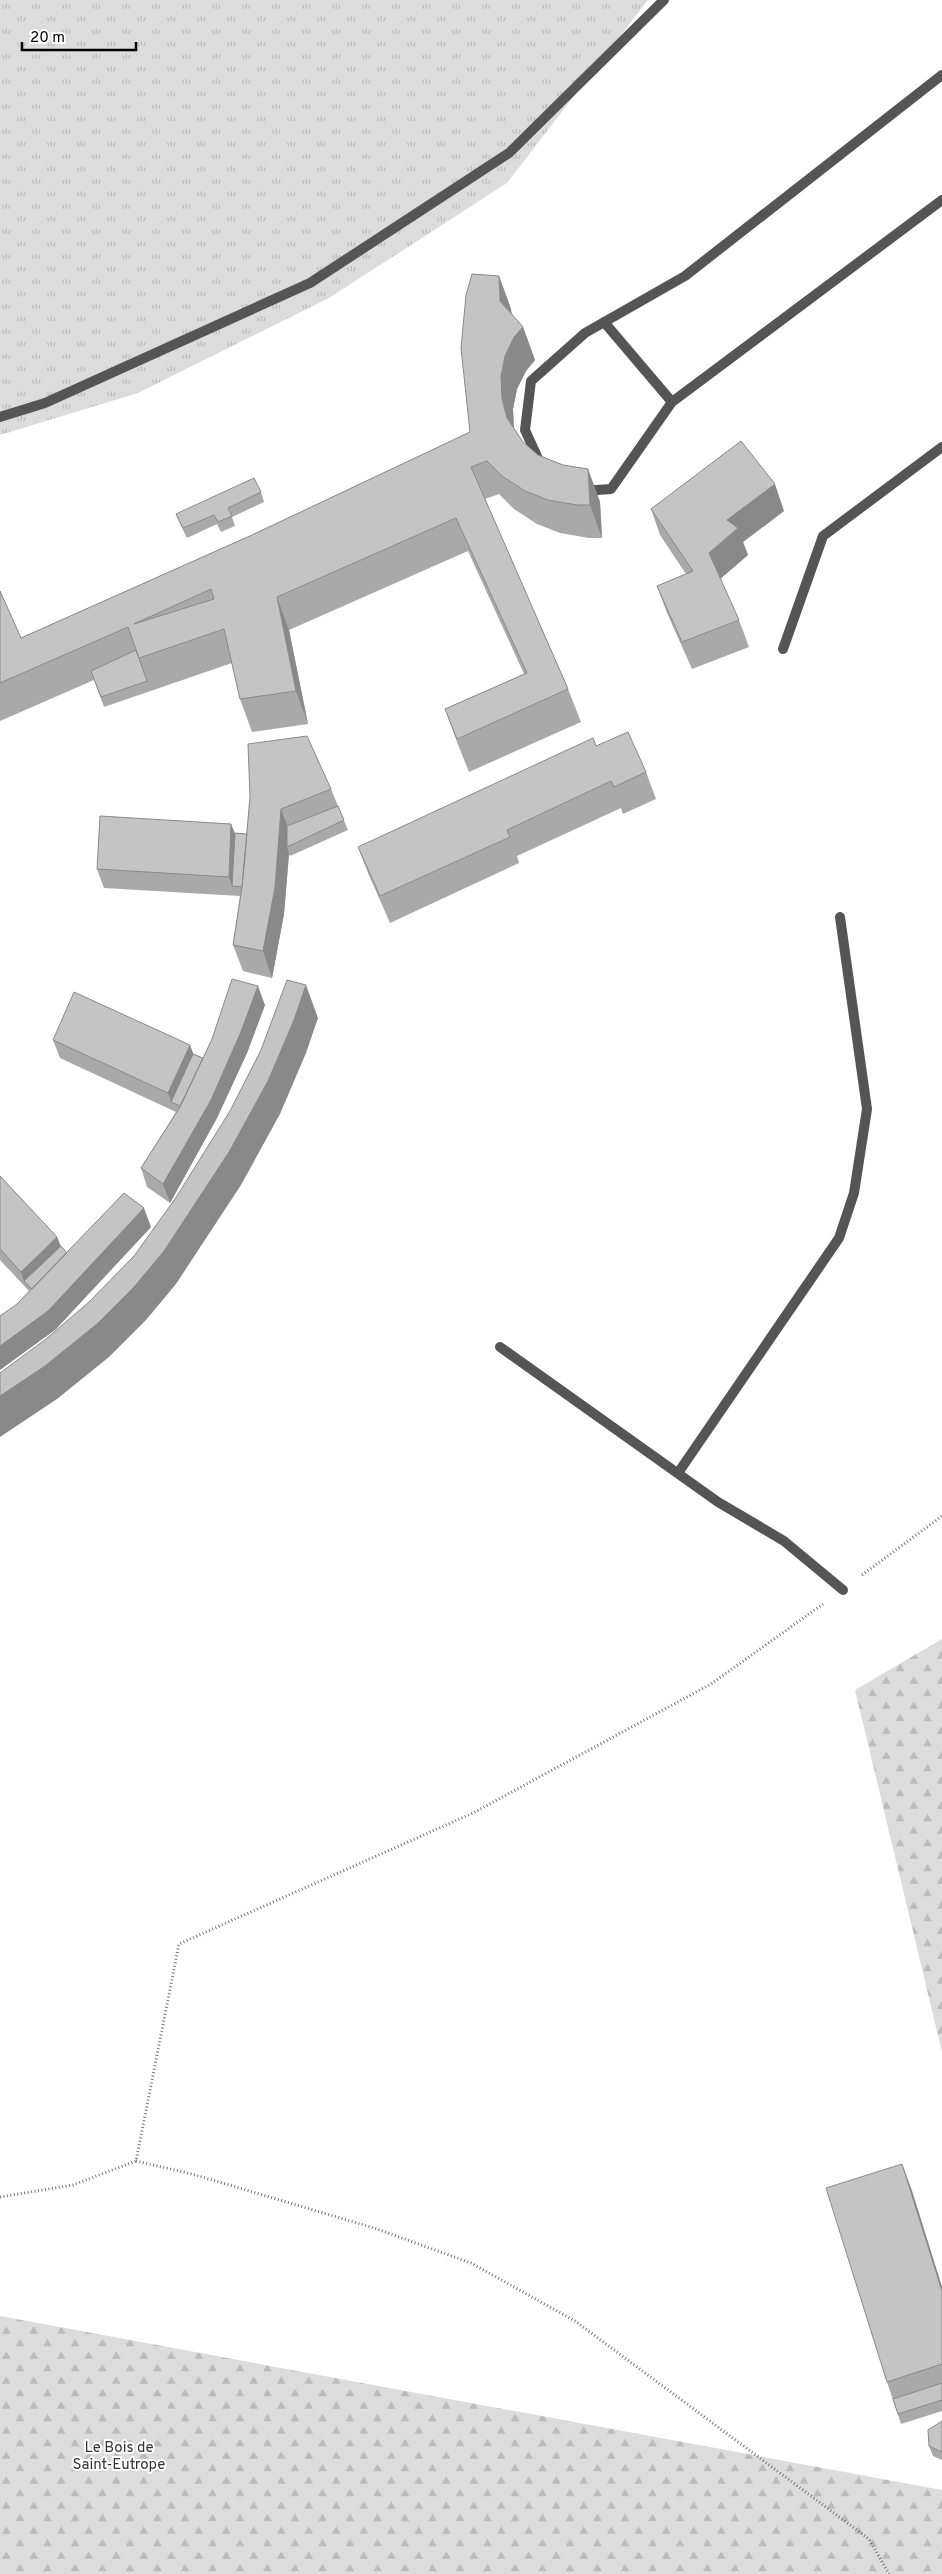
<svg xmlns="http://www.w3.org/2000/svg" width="942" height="2574" font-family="Overpass,sans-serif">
  <defs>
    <pattern id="grass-tufts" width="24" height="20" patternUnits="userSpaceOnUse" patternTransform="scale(1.25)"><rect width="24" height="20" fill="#dcdcdc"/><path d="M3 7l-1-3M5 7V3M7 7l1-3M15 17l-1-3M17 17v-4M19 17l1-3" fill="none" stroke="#bbb"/></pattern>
    <pattern id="forest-firs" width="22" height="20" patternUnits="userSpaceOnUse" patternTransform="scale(1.25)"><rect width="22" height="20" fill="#dcdcdc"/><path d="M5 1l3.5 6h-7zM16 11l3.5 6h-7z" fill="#bbb"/></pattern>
  </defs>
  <rect width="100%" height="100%" fill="#fff"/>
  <path fill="url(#grass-tufts)" d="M0,0H648L507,183L329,298L138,393L0,435Z"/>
  <path fill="url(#forest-firs)" d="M942,1639V2052L855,1690Z
    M0,2316L942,2490V2574H0Z"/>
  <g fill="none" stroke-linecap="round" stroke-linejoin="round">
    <path stroke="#777" stroke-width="3" stroke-dasharray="1 2.5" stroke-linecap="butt" d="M862,1575L942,1516
      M136,2161L192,2174L374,2228L471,2263L575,2321L869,2539L889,2574
      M0,2197L73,2185L136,2161L179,1944L473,1813L711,1684L823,1604"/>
    <path stroke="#555" stroke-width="10" d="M604,322L672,402
      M0,417L45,403L310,283L509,153L664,0
      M540,463L525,430L531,381L585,333L685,276L942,75
      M583,491L611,489L672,402L942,200
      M783,649L823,536L942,447
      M500,1347L718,1502L784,1541L843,1590
      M678,1473L839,1238L854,1193L867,1109L840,917"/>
  </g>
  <path fill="#a9a9a9" d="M499,276L511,309L512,314L523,327L535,360L526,371L517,389L513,409L514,428L523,442L538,455L563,465L588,469L600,502L602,538H589L560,533L537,524L514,509L499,494L485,499L568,689L581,722L469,772L457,742L445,709L524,674L468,551L289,630L308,724L252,732L240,699L232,663L104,707L94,680L0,721V591L21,638L252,535L470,432Z
    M261,492L264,502L232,517L235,526L221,532L217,524L187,538L180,524L176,514Z
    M651,509L784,511L743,542L748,555L720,579L739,620L749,647L692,669L667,613L657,586L686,574L660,535Z
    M646,772L656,799L623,814L621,808L517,856L519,863L390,923L368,873L358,847Z
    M331,789L338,806L348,830L290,856L289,854L284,914L272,978L243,971L233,945L240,896L104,888L97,869L231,824L235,833L247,834L250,797Z
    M265,1005L247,1053L217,1118L170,1203L147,1187L141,1168L176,1112L60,1058L53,1040L190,1045L193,1054L203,1058Z
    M0,1176L57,1237L61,1246L67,1253L151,1227L55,1330L17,1304L29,1291L0,1260Z
    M902,2164L912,2191L942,2287V2411L901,2424L887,2382Z
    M942,2421V2460L933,2456L929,2446Z"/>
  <path fill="#898989" d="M499,276L511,309L512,334L500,301Z
    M523,327L535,360L526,371L517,389L513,409L514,432L507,418L502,399L501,376L505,356L514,337Z
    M588,469L600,502L602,538L590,505Z
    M775,484L784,511L743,542L748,555L719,580L709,553L727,520Z
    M277,597L289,630L308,724L296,691Z
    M281,809L291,836L287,847L289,854L284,914L272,978L263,951Z
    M231,824L238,843L232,886L229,877Z
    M306,985L318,1018L306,1053L280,1114L241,1185L176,1284L146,1320L109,1357L57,1399L0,1437V1396L164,1251Z
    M258,986L265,1005L247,1053L217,1118L170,1203L163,1184Z
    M190,1045L197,1064L171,1102L168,1093Z
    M144,1208L151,1227L55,1330L0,1370V1346Z
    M57,1237L64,1256L24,1281L21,1272Z
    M902,2164L912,2191L942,2287V2291Z"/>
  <path fill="#c4c4c4" stroke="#898989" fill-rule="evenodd" d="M472,274L499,276L500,301L523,327L514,337L505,356L501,376L502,399L507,418L523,442L538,455L563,465L588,469L590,505H577L548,500L525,491L502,476L487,461L471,467L568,689L457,739L445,709L527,673L456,518L277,597L296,691L240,699L224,629L139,658L128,627L0,683V591L21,638L252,535L470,432L461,348L466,295ZM211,589L214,599L134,624Z
    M741,441L775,484L727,520L738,528L709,553L739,620L682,642L657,586L693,571L651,509Z
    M254,478L261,492L228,508L232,516L218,522L214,515L183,528L176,514Z
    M136,650L147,681L101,697L91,671Z
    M628,732L646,772L614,787L611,781L507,830L510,837L380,896L358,847L593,738L596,746Z
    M307,736L331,789L281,809L275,887L263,951L233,945L242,887L250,797L248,744Z
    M338,806L344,820L287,847V826Z
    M100,816L231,824L229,877L97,869Z
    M235,833L247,834L242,887L232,886Z
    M232,979L258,986L240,1034L211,1100L163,1184L141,1168L180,1107L212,1039Z
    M287,980L306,985L294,1020L268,1081L229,1152L164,1251L134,1287L97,1324L45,1366L0,1396V1373L46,1339L89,1302L134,1256L175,1199L230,1111L261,1050Z
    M74,992L190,1045L168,1093L53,1040Z
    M193,1054L203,1058L180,1106L171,1102Z
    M0,1176L57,1237L21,1272L0,1249Z
    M124,1193L144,1208L48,1311L0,1346V1316L17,1304Z
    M61,1246L67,1253L32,1289L24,1281Z
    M902,2164L942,2291V2364L887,2382L826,2188Z
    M942,2383V2400L898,2414L893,2399Z
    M942,2421V2452L929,2446L928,2430Z"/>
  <g text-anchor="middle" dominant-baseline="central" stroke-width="4" stroke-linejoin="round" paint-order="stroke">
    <g font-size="15" fill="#333" stroke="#fff">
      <text x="119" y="2448">Le Bois de<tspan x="119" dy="17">Saint-Eutrope</tspan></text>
    </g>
  </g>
  <path d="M22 42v8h114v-8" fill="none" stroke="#000000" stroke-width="2.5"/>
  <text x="30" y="42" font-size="15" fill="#000000" stroke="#ffffff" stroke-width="4" paint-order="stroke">20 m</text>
</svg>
